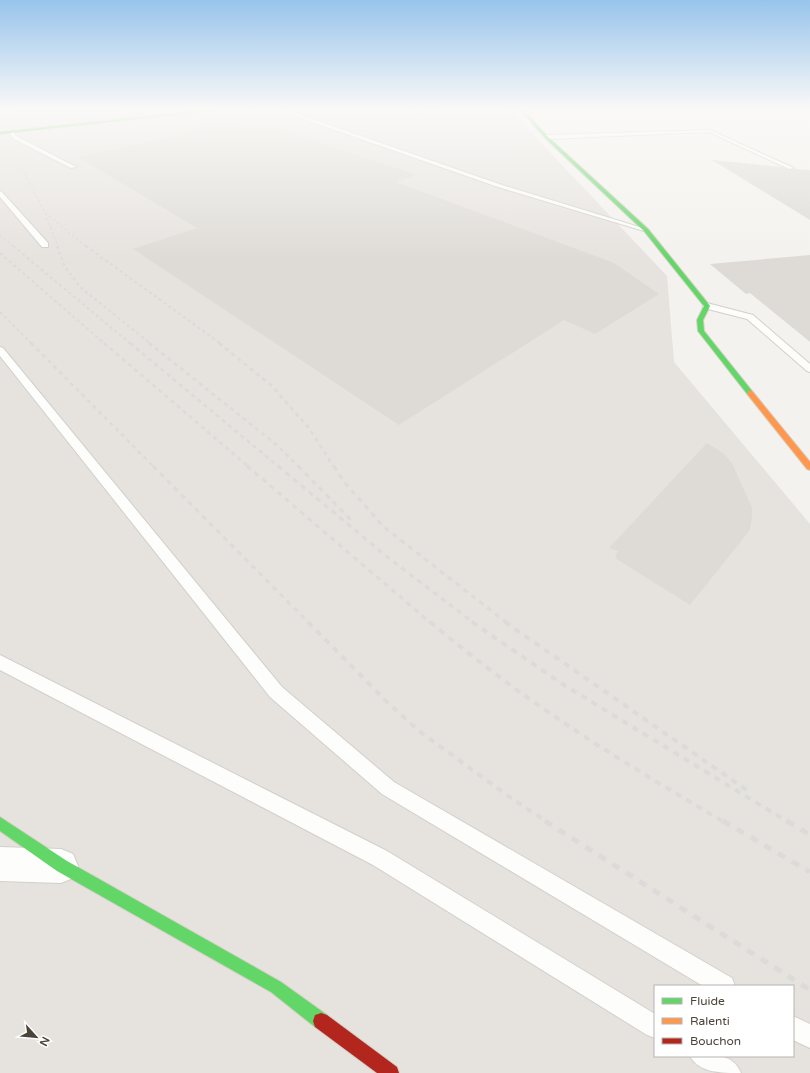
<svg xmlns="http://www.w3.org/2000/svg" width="810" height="1073" font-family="'Varela Round',sans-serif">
  <rect width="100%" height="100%" fill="#f4f2ee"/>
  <path fill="#e6e2de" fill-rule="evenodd" d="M0,109H509L667,276L674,362L810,524V1073H0ZM655,986H793V1056H655Z"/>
  <path fill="#c0ddf1" d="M12,109H144L32,120Z"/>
  <path fill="#dedbd6" d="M242,116L239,127L267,124L417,175L396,182L614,263L659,294L595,334L564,320L399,425L133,249L197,228L78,157L196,131L189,127Z
    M712,160L782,167L789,170L795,169L810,170V220Z
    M810,255V342L750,293L746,294L710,264Z
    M707,443L723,453L732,463L752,508V516L750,530L690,605L615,558L618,551L609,548Z"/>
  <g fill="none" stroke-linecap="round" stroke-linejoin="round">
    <defs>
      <path id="lane" d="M275,109H283L502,185L649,230L644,231L498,187Z
        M402,109L417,112L459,109L417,114Z
        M710,130L794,168L789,169L709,132L546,139L543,137L546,135Z
        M12,131L16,136L76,167L71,168L12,138L10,132Z
        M0,191L2,192L48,243V247H42L0,197Z
        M707,303L753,315L810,364V372L807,371L747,319L704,308L703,306Z
        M0,347L3,348L282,687L394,782L732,978L735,986H703L382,794L270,697L0,356Z
        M0,655L387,851L655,1014V1038L647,1035L373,865L0,670Z
        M793,1016L810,1024V1048L793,1040Z
        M690,1056C710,1056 732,1051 741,1073C721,1073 699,1073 690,1056Z"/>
      <path id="street" d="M0,847L61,849L73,854L78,866L73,878L61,883L0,881Z"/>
      <path id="fast" d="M214,109H228L0,134V132Z
        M520,109H523L547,136L648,229L710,306L703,320L704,331L752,391V395H748L698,331L697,320L704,306L644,231L545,138Z
        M0,817L67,861L281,982L327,1015L329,1021L327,1027L321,1029L315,1027L271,992L57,871L0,831Z"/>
      <path id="slow" d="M748,391H752L810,462V470L807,469L748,395Z"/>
      <path id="jam" d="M321,1013L327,1015L397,1067L399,1073H377L315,1027L313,1021L315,1015Z"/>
    </defs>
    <use href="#lane" stroke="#d2d0cb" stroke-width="2"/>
    <use href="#street" stroke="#d2d0cb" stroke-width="2"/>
    <use href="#fast" stroke="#d3cfc5" stroke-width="2"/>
    <use href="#slow" stroke="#d3cfc5" stroke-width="2"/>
    <use href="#jam" stroke="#d3cfc5" stroke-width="2"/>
    <use href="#lane" fill="#fdfdfc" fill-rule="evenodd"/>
    <use href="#street" fill="#fdfdfc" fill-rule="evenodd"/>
    <use href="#fast" fill="#63d668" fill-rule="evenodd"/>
    <use href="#slow" fill="#ff974d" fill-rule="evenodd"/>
    <use href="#jam" fill="#b3261e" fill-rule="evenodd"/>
    <path stroke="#dbdbda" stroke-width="1" stroke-dasharray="2 2" stroke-linecap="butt" d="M7,147L23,170"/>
    <path stroke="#dbdbda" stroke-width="1.5" stroke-dasharray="2.5 2.5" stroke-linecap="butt" d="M22,169L45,213L58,247
      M45,213L87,247
      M0,235L14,247"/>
    <path stroke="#dbdbda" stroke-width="2" stroke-dasharray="3 3" stroke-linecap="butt" d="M13,246L131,344
      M57,246L65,267L81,288L151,344
      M86,246L221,344
      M0,253L105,344
      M0,312L32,344"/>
    <path stroke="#dbdbda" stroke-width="2.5" stroke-dasharray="4 4" stroke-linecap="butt" d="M31,343L154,467
      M104,343L249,467
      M130,343L279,467
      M149,343L278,446L299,467
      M219,343L272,386L309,428L334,467"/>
    <path stroke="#dbdbda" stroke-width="3" stroke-dasharray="5 5" stroke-linecap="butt" d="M153,466L309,623
      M247,466L431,623
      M278,466L386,556L474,623
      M298,466L351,520
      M334,466L344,482L384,527L507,623"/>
    <path stroke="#dbdbda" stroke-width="4" stroke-dasharray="6 6" stroke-linecap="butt" d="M308,622L385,700L419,731L511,798L547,822
      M430,622C470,655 511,687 554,716C609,754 667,788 724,822
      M472,622L564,685L788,822
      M505,622L748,791"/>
    <path stroke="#dbdbda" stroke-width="5" stroke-dasharray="8 8" stroke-linecap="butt" d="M545,821L810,990
      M723,821L810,872
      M787,821L810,835"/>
  </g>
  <linearGradient id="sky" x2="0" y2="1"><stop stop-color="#98c4ec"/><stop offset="0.42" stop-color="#faf9f7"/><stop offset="1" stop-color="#faf9f7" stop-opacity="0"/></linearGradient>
  <rect width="810" height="260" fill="url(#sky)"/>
  <rect x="654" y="985" width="140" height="72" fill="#ffffff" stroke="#b7b4b0"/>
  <rect x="662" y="998" width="20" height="6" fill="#63d668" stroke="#b7b4b0"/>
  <text x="690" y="1005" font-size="12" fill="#4b4439">Fluide</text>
  <rect x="662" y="1018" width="20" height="6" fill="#ff974d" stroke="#b7b4b0"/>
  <text x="690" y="1025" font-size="12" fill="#4b4439">Ralenti</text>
  <rect x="662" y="1038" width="20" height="6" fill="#b3261e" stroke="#b7b4b0"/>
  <text x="690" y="1045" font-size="12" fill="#4b4439">Bouchon</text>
  <g transform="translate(36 1037) rotate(117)" stroke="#ffffff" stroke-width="3" paint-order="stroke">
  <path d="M0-3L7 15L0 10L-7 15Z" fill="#4b4439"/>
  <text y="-6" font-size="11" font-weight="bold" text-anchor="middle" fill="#4b4439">N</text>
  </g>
</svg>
